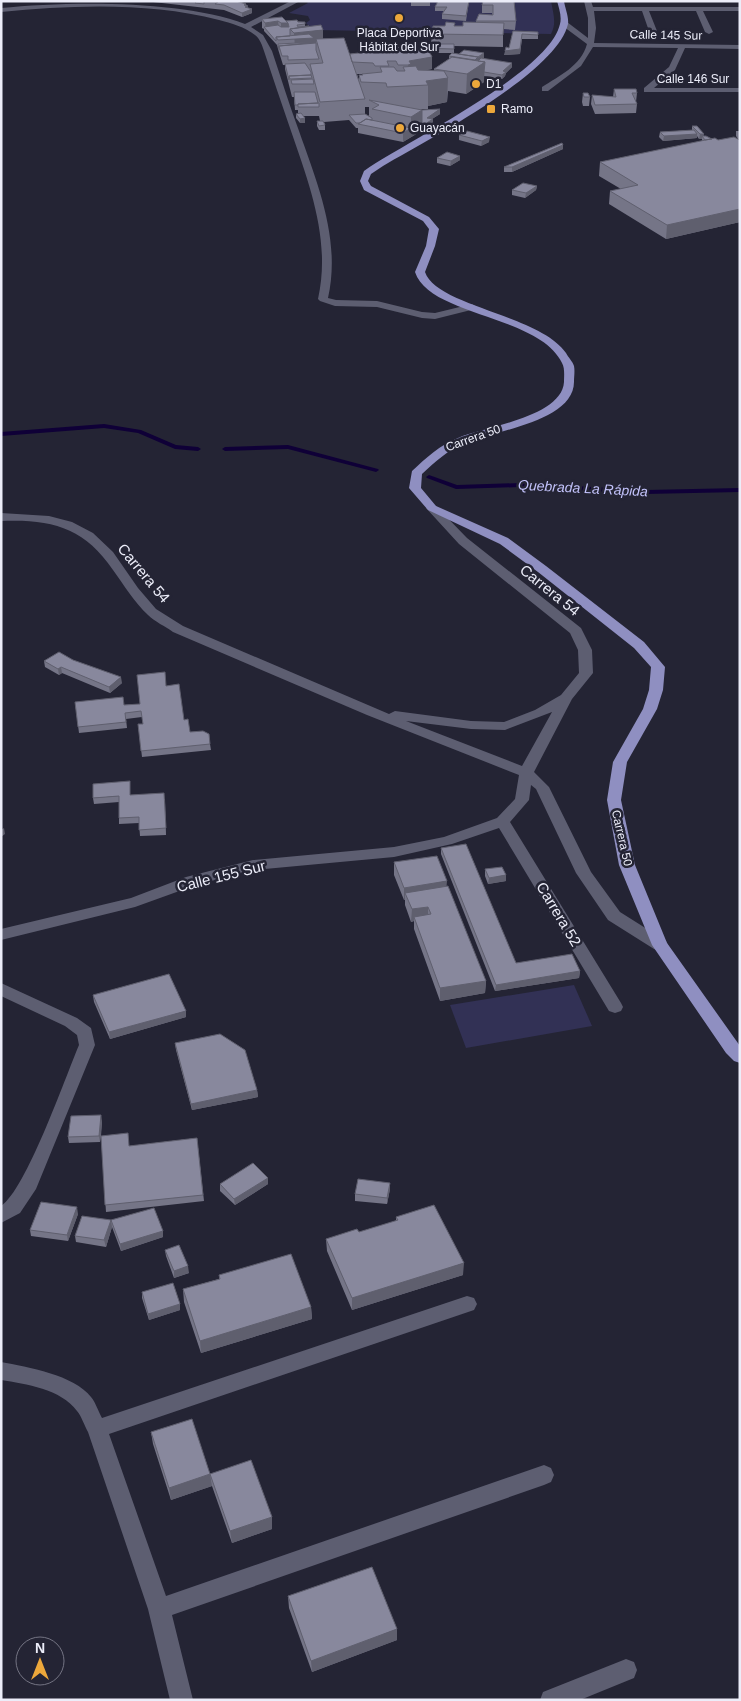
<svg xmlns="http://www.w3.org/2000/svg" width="741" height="1701" font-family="Helvetica,sans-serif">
  <rect width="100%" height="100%" fill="#242434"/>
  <path fill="#323155" d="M306,1H551C553,13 557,23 551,34L313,30L306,23L310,20L308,16L289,13L308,3Z
    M574,985L592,1026L466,1048L450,1005Z"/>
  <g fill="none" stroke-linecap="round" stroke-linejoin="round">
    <path fill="#0f0037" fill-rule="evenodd" d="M104,424L141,430L176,445L198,447L201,449L198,451L175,449L138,433L104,428L1,436V432Z
      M288,445L378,469L379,470L376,472L288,449L225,451L222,449L225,447Z
      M429,475L457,485L520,483L646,490L740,488V492L646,494L520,487L456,489L427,478L426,477Z"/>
    <path fill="#5d5e71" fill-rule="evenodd" d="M291,1H300L251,27L263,35L272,51C281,78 289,104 299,131C318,185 341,240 328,298L336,300L377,301L422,312L435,313L472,304L477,307L475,309L435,319L422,318L377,307L335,306L320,301L318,299C331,241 310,186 291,131C282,105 273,78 264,51C262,45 260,39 255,35C245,27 231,23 219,20C149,2 73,5 1,12V8C70,1 183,0 245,24Z
      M584,1H591L593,7H740V11H703L713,32L709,34L705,32L696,11H649L657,31L653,33L649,31L642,11H594L596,28L594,43L740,45V49L685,48L675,70L654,88H740V92H644V88L669,67L678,48L593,47L581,66L548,91H542V87C559,76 581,66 587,44L560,24L567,22L588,38V18Z
      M432,504L436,506L467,538L581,628L592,650L593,673L572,699L534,772L549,787L591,872L620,912L666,941L668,945L666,949L660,951L654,949L608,920L576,873L536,789L531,785L529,800L510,822L621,1003L623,1007L621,1011L615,1013L609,1011L499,828L452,844L394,857L253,870L196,885L135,907L1,940V929L131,898L186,877L253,860L394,847L444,837L497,818L515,799L519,775L367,715L173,632C165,626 155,622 148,615C134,602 124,585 113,570C84,527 51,519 1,521V513L49,516L72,522L93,533L113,552L138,588L156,609L183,626L389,714L395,711L471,721L504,722L535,710L561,695L579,673L578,650L570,633L459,544L426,508ZM552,712L522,766L406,721L471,729L505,730Z
      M1,983L77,1018L91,1028L95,1045L36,1189L20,1213L1,1223V1206C26,1190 65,1078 79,1045L77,1035L65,1026L1,996Z
      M467,1296L474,1298L477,1304L474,1310L109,1434L166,1596L544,1465L551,1468L554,1475L551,1482L544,1485L172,1615L193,1700H170L148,1609L88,1432C84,1425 82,1417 77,1411C61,1389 26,1384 1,1380V1362C28,1367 74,1375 91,1397C96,1403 98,1411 102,1418Z
      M626,1659L634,1662L637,1670L634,1678L580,1700H540L543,1692Z"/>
    <path fill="#8f8fc1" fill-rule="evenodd" d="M557,1H564C565,8 569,17 568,24C557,73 426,141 383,166L371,174L368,181L371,186L429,217L439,229L435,246L425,272C436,306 540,315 566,353C568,357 573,362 574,366C575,371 574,377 574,381C575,422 492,431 464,443C448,450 435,462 422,474L421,488L436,506L508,538L546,566L644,642L665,667L663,690L657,709L627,762L621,800L635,865L667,943L740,1046V1063L734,1061L726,1053L652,945L619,865L607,800L613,762L643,709L649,690L651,667L634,648L538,572L500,544L428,510L409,488L412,471C426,458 440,445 458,438C484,427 562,417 564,382C564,377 565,368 562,363C539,315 429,316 415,272L426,246L429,229L423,221L364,190L360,181L364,171C407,141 549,73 560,24C562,17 559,8 557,1Z"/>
  </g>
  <path fill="#757587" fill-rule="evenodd" d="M153,1H236L246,4L248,8L252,9V13L242,17L224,10L153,2Z
    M411,1H430V6H411Z
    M469,1L466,21L442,19V14L444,11H435V7Z
    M514,1L516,21L515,30L503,29V47L454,46V53H430L432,57V69L426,70L434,71V69L449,59V56L459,54L484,53V59L512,63V67L506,73L505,76L502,79L484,76V82L466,94L448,91L447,102L428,106V109H419L440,114L432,119H433V124L403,142L358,133V128H356L349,120L324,122L325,125V130H319L317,126V121H320L319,116H303L305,118V123H300L296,118V114H298V110H295L294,97H292L285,69V65H283L278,49L277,45L264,31V29L262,28V19L305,22V26L323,39L350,54L367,52V48L382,52L389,51V47L404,50L420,51V44H431L432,34L455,26H463L476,23V21L492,15V13H482V5ZM357,74H362V75H359V80ZM365,107H369V116L365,114Z
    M513,31L538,32V39H522L520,54L504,55L509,48Z
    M614,89L637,93L636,102L637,104L636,113L595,114L591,104L592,95L613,97Z
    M583,93L590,97L589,106H583L582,102Z
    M692,126L704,136L712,139L718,140H740V222L666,239L609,204L610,191L621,189L599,176L600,162L702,141V139H699L697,136V138L663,141L659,137L660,132L692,130Z
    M736,131H740V139H738L736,136Z
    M459,135L489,142L481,146L459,140Z
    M563,145V149L512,172H504V167Z
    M460,156V160L450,166L437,163V158Z
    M537,186L536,190L525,198L512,195V190Z
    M44,661L122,683L110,693L62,673L59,675L45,667Z
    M166,686L190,732L210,744L211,750L142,757L138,724H143L142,717L126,719L127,728L79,733L75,702L124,705L140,704Z
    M131,795L165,799L166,835L140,836L139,823L119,824V802L94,804L93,798Z
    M441,848L516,963L580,971L579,978L495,991L441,854Z
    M394,862L446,886L486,981L485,993L440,1001L414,929V921L411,922L405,905V900H404L394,875Z
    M485,869L506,881L488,884L485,876Z
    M93,995L186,1017L110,1039L94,1002Z
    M175,1043L257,1090L258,1097L192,1110L176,1050Z
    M102,1121L101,1136L130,1146L197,1138L204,1201L106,1212L101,1136L100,1142L69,1143L68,1137Z
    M268,1178V1184L235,1205L220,1191V1184Z
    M390,1183V1189L387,1204L355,1201V1194Z
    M78,1214L68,1241L31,1236L30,1230Z
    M82,1216L163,1231V1237L121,1251L112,1227L106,1247L76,1242L75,1236Z
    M396,1217L463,1275L352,1310L327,1251L326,1239L359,1232L396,1221Z
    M165,1250L189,1273L174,1278L166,1256Z
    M219,1275L311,1307L312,1319L201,1353L184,1302L183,1289L219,1279Z
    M142,1292L180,1304V1310L149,1320L142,1298Z
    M151,1432L272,1517V1529L232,1543L212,1486L171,1500L153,1444Z
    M288,1596L397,1640L312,1672L289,1608Z"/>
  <path fill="#5f5f6e" d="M252,9V13L242,17V13Z
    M278,21L279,29H266L265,23Z
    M281,23H288L289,31L281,32Z
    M323,30V42L316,39V43L295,48L294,33Z
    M522,34L520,54L504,55L505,51L520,49Z
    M484,53V61L485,62L484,82L466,94L467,74L475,60Z
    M432,57V69L411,73L408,77V65L409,61Z
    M512,63V67L506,73L505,76L502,79L503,71Z
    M448,78L447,102L428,106V85L426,81Z
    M440,109V114L427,122V118Z
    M422,110V126L433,119V124L403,142V133L411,128V117Z
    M305,118V123H300V119Z
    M697,134V138L663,141L664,136Z
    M700,134H704L703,138L702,136V139H699Z
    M490,137L489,142L481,146L482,141Z
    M563,145V149L512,172V167Z
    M460,156V160L450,166L451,161Z
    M537,186L536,190L525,198L526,193Z
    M740,209V222L666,239L667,225Z
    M61,667L62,673L59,675L58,669Z
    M121,677L122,683L110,693L109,687Z
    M4,828L5,834L1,837V830Z
    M506,875V881L488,884L489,878Z
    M447,881L446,893H405V900H404V888Z
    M428,907V919L414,917V921L411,922L412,909Z
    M580,971L579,978L495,991L496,985Z
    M486,981L485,993L440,1001V988Z
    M186,1011V1017L110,1039L109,1032Z
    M257,1090L258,1097L192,1110L191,1104Z
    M101,1115L102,1121L100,1142L99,1136Z
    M268,1178V1184L235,1205L234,1199Z
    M390,1183V1189L387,1204V1198Z
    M77,1207L78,1214L68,1241L67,1235Z
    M111,1220L112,1227L106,1247L104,1240Z
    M163,1231V1237L121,1251L120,1244Z
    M464,1263L463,1275L352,1310V1298Z
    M188,1266L189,1273L174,1278V1271Z
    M180,1304V1310L149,1320L148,1314Z
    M311,1307L312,1319L201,1353L200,1341Z
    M210,1474L212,1486L171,1500L169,1488Z
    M272,1517V1529L232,1543L230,1531Z
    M397,1629V1640L312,1672L311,1661Z"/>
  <path fill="#88889d" stroke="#5f5f6e" d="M197,1H204V4L195,3Z
    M219,1H236L246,4L244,5L248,6L245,7L252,9L242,13L224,5L215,4Z
    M411,1H430V2H411Z
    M438,1H469L466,16L442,14L447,7H435Z
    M483,1H514L516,21H476L479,14L493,15V5H482Z
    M282,17L288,23H281L278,21L265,23L262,19Z
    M297,20L298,22H305V24L297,25L298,27L309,26L290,29V36L276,37V41L264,27L278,25L281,27H289L288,23L286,21Z
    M446,22L455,23L454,26H463V22L504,23L503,35L432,34L433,26H445Z
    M321,25L323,30L294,33L290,29Z
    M513,31L538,32V35L522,34L520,49L505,51L506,47L509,48Z
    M309,34L314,38L278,40L276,37Z
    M344,38L365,99L320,102L310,64L323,63L316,39Z
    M316,42L279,46V50L278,44Z
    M316,43V50L319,59L288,60V56H282L279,46Z
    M420,44H454V49L420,48Z
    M399,46L402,47L404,50L429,51L432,57L409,61L411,64L408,65H398L396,61H387L389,66H375L373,63L352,62L350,54L368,52L367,48H370L380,47L382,52L391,51L389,47Z
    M464,50L484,53L478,57L459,54Z
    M452,53L478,57L475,60L449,56Z
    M452,57L485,62L467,74L434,69Z
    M481,58L512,63L503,71L506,72L502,75L484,72L485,62L478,61Z
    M305,63L311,72V75L289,76V80L285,64Z
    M416,66L418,70L444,71L448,78L426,81L428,85L387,87L386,83L361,82L359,75H363L362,74L382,72L380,67H394L397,71H405L403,67Z
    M311,75L312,78L290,79L289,76Z
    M313,79L314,84H292L291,80Z
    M614,89H636L637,93H632L637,104L595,105L592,95L616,97Z
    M294,92H315L318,103L298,104V105H295Z
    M583,93H588L590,97H584Z
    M369,100L422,110L411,117L372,109L379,105Z
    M319,103V107H298V104Z
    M440,109L427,118L433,119L422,126V110Z
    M301,113L305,118L300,119L296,114Z
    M365,114L372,118V120L366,119L360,123H356L349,115Z
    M366,119L411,128L403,133L358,124Z
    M317,121H323L325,125L319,126Z
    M692,126H697L704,134H700Z
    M694,130L697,134L664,136L660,132Z
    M467,131L490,137L482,141L459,135Z
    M702,136H706L712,139L705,140Z
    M734,137L740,140V209L667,225L610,191L638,185L600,162L715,138L718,140Z
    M562,143L563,145L512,167H504Z
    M447,152L460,156L451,161L437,158Z
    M523,183L537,186L526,193L512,190Z
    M59,652L73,660L121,677L109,687L61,667L58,669L44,661Z
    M165,672L166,686L179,684L184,720L188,719L190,732L203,731L209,734L210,744L141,751L138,724H143L141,711L125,713L126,722L78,727L75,702L123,697L124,705L140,704L137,675Z
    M130,781V795L164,793L166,828L139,830V817L119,818V796L93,798V784Z
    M466,844L516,963L572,954L580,971L496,985L441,848Z
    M437,856L447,881L404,888L394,862Z
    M502,867L506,875L489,878L485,869Z
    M448,886L486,981L440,988L414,917L431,914L428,907L412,909L405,893Z
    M169,974L186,1011L109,1032L93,995Z
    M220,1034L245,1050L257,1090L191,1104L175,1043Z
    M101,1115L99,1136L68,1137L71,1116Z
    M128,1133L129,1146L197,1138L203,1195L105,1205L101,1136Z
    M253,1163L268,1178L234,1199L220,1184Z
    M358,1179L390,1183L387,1198L355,1194Z
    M41,1202L77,1207L67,1235L30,1230Z
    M434,1205L464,1263L352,1298L326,1239L357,1229L359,1232L398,1220L396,1217Z
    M154,1208L163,1231L120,1244L111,1220Z
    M82,1216L111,1220L104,1240L75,1236Z
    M179,1245L188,1266L174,1271L165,1250Z
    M291,1254L311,1307L200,1341L183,1289L220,1279L219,1275Z
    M173,1283L180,1304L148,1314L142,1292Z
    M192,1419L210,1474L251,1460L272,1517L230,1531L210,1474L169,1488L151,1432Z
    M372,1567L397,1629L311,1661L288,1596Z"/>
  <g fill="#eda83b" stroke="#242434" stroke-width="2">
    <circle cx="399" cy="18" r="5"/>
    <circle cx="476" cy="84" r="5"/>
    <rect x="486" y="104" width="10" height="10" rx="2.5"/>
    <circle cx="400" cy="128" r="5"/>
  </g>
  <g text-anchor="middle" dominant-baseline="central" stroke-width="5" stroke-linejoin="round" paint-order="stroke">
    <g font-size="12" fill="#ecedf9" stroke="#242434" text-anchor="start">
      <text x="399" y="33" text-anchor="middle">Placa Deportiva<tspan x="399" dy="14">Hábitat del Sur</tspan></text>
      <text x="486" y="84">D1</text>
      <text x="501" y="109">Ramo</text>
      <text x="410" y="128">Guayacán</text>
    </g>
    <g font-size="12" fill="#ecedf9" stroke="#242434">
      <text transform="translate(666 35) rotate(1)">Calle 145 Sur</text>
      <text x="693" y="79">Calle 146 Sur</text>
      <text transform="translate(473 438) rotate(-20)">Carrera 50</text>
      <text transform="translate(622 838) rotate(77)">Carrera 50</text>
    </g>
    <g font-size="14" font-style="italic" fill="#c2c2fa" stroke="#242434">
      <text transform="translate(583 488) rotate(3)">Quebrada La Rápida</text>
    </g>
    <g font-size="15" fill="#ecedf9" stroke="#242434">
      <text transform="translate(144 573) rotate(50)">Carrera 54</text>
      <text transform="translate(550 590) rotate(39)">Carrera 54</text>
      <text transform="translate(221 876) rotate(-14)">Calle 155 Sur</text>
      <text transform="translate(559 914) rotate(59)">Carrera 52</text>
    </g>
  </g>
  <rect width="741" height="1701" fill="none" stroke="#ecedf9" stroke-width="5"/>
  <g transform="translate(40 1661)"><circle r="24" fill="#242434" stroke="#747483"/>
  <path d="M0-4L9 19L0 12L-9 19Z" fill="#eda83b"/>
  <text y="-8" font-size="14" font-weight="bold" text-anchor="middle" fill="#ecedf9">N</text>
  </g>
</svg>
